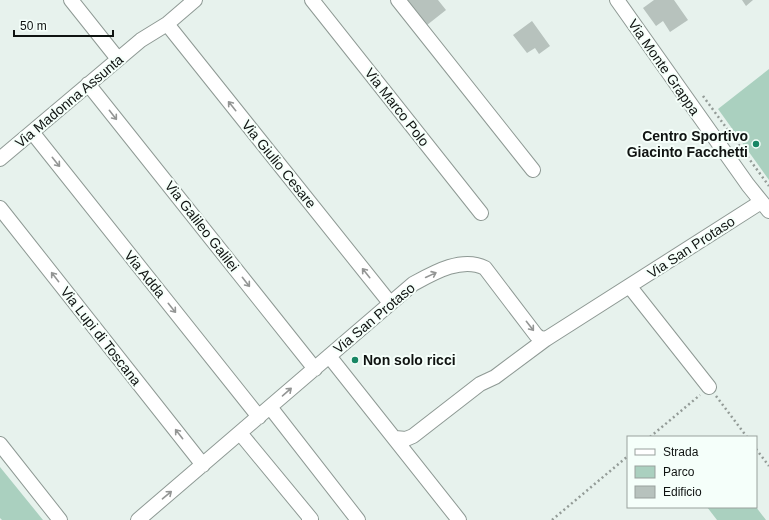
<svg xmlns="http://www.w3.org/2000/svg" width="769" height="520" font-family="Helvetica,sans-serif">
  <rect width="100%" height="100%" fill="#e7f2ed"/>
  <path fill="#aad0bf" d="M769,69V180L718,109Z
    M0,467L43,520H2L0,518Z
    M707,507H756L766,520H717Z"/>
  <path fill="#b7c2bd" d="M407,0H438L446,10L427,25Z
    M654,0H674L688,20L670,32L663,21L656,26L643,8Z
    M742,0H753L746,6Z
    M532,21L550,46L539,54L535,48L527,53L513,35Z"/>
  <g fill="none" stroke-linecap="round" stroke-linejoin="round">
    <defs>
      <path id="street" d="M71,0L118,59
        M312,0L481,213
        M398,0L533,170
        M617,0L748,185L769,211
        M167,24L390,303
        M88,84L315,369
        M32,132L259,417
        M0,159L141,40L167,24L195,0
        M0,208L203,465
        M630,287L709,387
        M329,356L459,520
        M270,407L358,520
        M240,433L311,519L309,520
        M395,438L406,439L413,436L480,384L495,377L546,339
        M0,444L60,520
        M138,520L413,284C433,273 462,256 485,268L536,335L540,338L546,339L761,202"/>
    </defs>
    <use href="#street" stroke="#8e9994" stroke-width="16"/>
    <path stroke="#939b97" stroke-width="2.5" stroke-dasharray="2 3" stroke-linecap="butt" d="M703,96L769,186
      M716,396L747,437
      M650,437L700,395
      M756,449L769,466
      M552,520L628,456"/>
    <use href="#street" stroke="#fff" stroke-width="14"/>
  </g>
  <defs><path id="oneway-shaft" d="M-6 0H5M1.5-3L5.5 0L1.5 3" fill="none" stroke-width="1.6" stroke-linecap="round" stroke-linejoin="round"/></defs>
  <g stroke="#939594">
    <use href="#oneway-shaft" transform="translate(232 106) rotate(-129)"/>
    <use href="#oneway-shaft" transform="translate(113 115) rotate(52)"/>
    <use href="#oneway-shaft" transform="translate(56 162) rotate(51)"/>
    <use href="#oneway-shaft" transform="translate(366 273) rotate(-129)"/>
    <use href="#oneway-shaft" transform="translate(431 275) rotate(-25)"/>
    <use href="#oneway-shaft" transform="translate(55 277) rotate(-128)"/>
    <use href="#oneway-shaft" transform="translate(246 282) rotate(52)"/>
    <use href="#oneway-shaft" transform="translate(172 308) rotate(51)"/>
    <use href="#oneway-shaft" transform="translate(530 326) rotate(52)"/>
    <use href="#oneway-shaft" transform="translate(287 392) rotate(-41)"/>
    <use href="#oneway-shaft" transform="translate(179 434) rotate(-128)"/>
    <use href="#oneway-shaft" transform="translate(167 495) rotate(-40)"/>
  </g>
  <g fill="#188664" stroke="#f5fffa" stroke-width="1.5">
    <circle cx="756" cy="144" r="4"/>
    <circle cx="355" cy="360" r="4"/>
  </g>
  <g text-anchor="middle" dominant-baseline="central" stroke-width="4" stroke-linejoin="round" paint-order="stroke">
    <g font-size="14" fill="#0f1311" stroke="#f5fffa">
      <text transform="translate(664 67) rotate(55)">Via Monte Grappa</text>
      <text transform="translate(69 101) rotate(-40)">Via Madonna Assunta</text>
      <text transform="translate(397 107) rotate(52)">Via Marco Polo</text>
      <text transform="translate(279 164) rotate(51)">Via Giulio Cesare</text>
      <text transform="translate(202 226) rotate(52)">Via Galileo Galilei</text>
      <text transform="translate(691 247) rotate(-33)">Via San Protaso</text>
      <text transform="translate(145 274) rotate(51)">Via Adda</text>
      <text transform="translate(374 318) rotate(-40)">Via San Protaso</text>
      <text transform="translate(101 336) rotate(52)">Via Lupi di Toscana</text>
    </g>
    <g font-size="14" font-weight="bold" fill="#0f1311" stroke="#f5fffa" text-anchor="end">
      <text x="748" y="136">Centro Sportivo<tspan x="748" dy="16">Giacinto Facchetti</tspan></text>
      <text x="363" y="360" text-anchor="start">Non solo ricci</text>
    </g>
  </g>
  <rect x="627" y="436" width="130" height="72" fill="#f5fffa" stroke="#99a19d"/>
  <rect x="635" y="449" width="20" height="6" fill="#ffffff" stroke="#99a19d"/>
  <text x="663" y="456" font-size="12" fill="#0f1311">Strada</text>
  <rect x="635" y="466" width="20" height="12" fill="#aad0bf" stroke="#99a19d"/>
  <text x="663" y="476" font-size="12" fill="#0f1311">Parco</text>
  <rect x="635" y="486" width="20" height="12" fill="#b7c2bd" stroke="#99a19d"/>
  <text x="663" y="496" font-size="12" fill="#0f1311">Edificio</text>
  <path d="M14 30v6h99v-6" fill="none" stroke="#0f1311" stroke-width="2"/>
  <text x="20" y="30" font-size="12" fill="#0f1311" stroke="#f5fffa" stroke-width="3" paint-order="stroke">50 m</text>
</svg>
